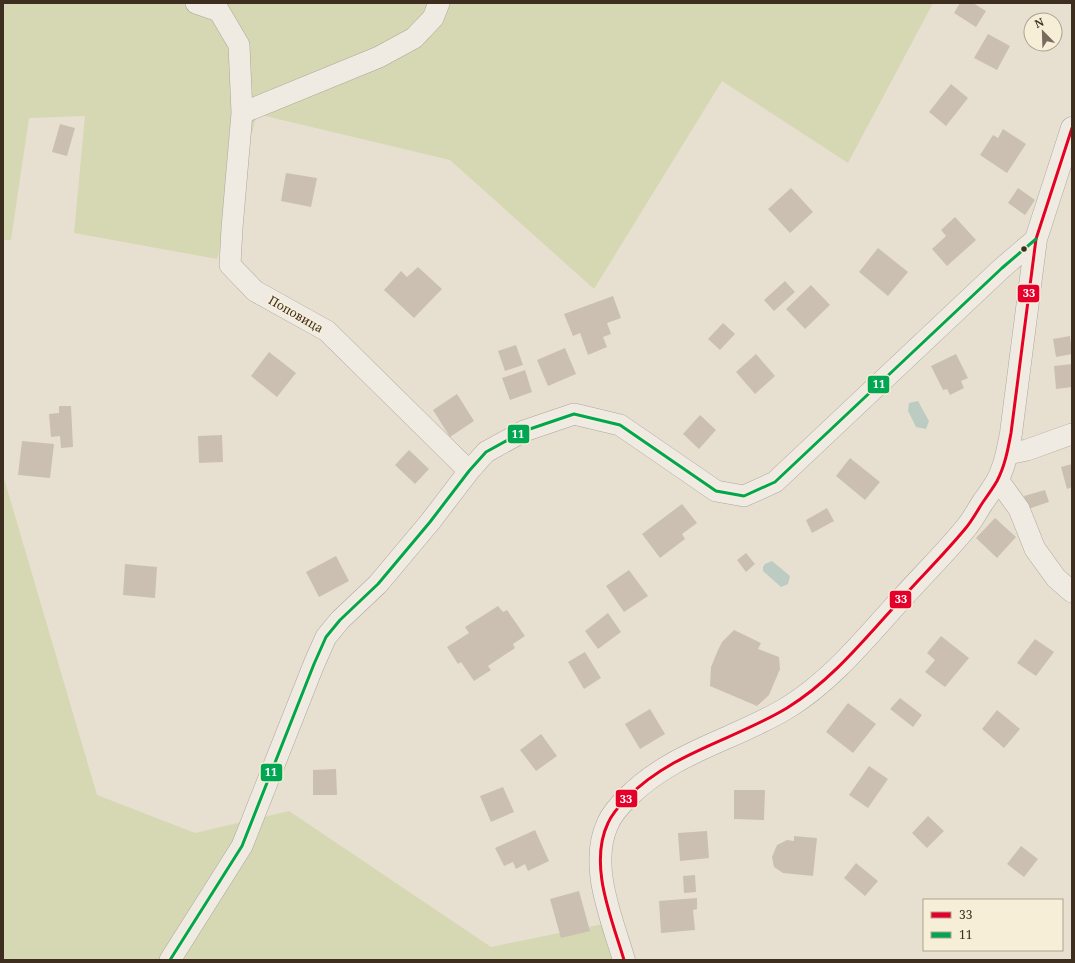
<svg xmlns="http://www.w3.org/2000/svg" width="1075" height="963" font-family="'Noto Serif',serif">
  <rect width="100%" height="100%" fill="#e7e0d1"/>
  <path fill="#d6d7b3" d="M3,3H933L848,163L722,81L594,289L450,160L257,114L217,259L74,233L85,116L29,118L11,240H3Z
    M3,475L97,795L195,833L289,811L491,947L608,923L617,960H3Z"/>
  <path fill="#bcccc2" d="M918,401L929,421L926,429L916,427L908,411L909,403Z
    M772,561L790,576L788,584L781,587L763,571V567L765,564Z"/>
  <path fill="#cbbfb2" d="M960,3H973L986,11L976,27L954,13Z
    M988,34L1010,46L997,70L974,58Z
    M951,84L968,98L946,126L929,112Z
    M60,124L75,128L67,156L52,152Z
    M1003,129L1026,144L1007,173L980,155L993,135L998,138Z
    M286,173L317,178L311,207L281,201Z
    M791,188L813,212L790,233L768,209Z
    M1018,188L1035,200L1025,215L1008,203Z
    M955,217L976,240L947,266L932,249L946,236L941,230Z
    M878,248L908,272L888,296L859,272Z
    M418,267L442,289L414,318L384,290L401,271L407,277Z
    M785,281L795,292L774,311L764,300Z
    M811,285L830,305L805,329L786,309Z
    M613,296L621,318L607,323L611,334L603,337L607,347L588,355L580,333L573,336L564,314Z
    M723,323L735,334L720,350L708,339Z
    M1070,336L1072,354L1056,357L1053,339Z
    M516,345L523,365L505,371L498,351Z
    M565,348L576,374L548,386L537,360Z
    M269,352L296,373L277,397L251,376Z
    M756,354L775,376L755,394L736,372Z
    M956,354L968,378L961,381L964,388L950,395L947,389L943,390L931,366Z
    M1072,364V387L1056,389L1054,366Z
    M525,370L532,392L510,400L502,378Z
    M457,394L474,421L450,437L433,410Z
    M59,406H71L73,447L61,448L60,436L51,437L49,414L59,413Z
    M700,415L716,430L699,449L683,434Z
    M222,435L223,462L199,463L198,436Z
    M22,441L54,444L50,478L18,475Z
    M409,450L429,469L415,484L395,465Z
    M850,458L880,482L865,500L836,476Z
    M1072,464V487L1067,489L1061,467Z
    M1045,490L1049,502L1028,509L1024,496Z
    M682,504L697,523L682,534L685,539L660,558L642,534Z
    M827,508L834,521L812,533L806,520Z
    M995,518L1016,537L997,558L976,538Z
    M746,553L755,564L746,572L737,560Z
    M336,556L349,581L319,597L306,572Z
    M125,564L157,567L155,598L123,595Z
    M629,570L648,596L624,612L606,586Z
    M498,606L503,612L507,610L525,636L513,644L515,648L488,666L491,670L474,681L461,662L458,664L447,647L469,633L465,627Z
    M608,613L621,632L598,649L585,631Z
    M734,630L761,643L758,649L779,657L780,669L769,695L757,706L710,686L711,667L718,650L722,642Z
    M941,636L969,658L945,687L925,672L935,660L927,653Z
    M1035,639L1054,652L1036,676L1017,663Z
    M585,652L601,678L584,689L568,662Z
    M900,698L922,715L913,727L890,709Z
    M848,703L876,724L853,753L826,732Z
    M650,709L665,734L640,749L625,724Z
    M997,710L1020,729L1004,748L982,729Z
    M541,734L557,756L536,771L520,750Z
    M869,766L888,779L868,808L849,795Z
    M336,769L337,795H313V770Z
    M503,787L514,812L491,822L480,796Z
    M734,790H765L764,820L734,819Z
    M928,816L944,831L927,848L912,833Z
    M535,830L549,861L528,871L525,864L516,869L513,862L504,866L495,848Z
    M707,831L709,858L680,861L678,833Z
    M794,836L817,838L813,876L783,873L774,867L772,857L777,845L787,840L794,841Z
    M1021,846L1038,859L1024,877L1007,864Z
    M856,863L878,881L865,896L844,878Z
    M695,875L696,892L684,893L683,876Z
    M579,891L590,931L561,938L550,899Z
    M697,898V909L693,910L695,930L661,933L659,901Z"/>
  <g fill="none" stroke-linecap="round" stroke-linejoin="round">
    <defs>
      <path id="minor" d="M196,3L219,11L239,45L242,113L232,228L230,265L255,291L327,331L469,471
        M242,113L379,57L414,38L433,18L439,3
        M1007,454L1027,450L1072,434
        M998,480L1019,509L1035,549L1056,578L1072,592
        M170,960L242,846L314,664L326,637L340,620L378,584L430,522L469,471L486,452L524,431L574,414L620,425L716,491L744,496L775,482L1002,268L1036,239"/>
      <path id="tertiary" d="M624,960C612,919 588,865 608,823C612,814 620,805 627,798C672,752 734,740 787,708C833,680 868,635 904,596C924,574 946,552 965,529C972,521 977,511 983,502C988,495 993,488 997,481C1005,466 1008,449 1011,433L1036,239L1072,128"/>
    </defs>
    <use href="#minor" stroke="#ada599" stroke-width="22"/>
    <use href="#tertiary" stroke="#ada599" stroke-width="23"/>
    <use href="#minor" stroke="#efebe3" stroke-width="21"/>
    <use href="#tertiary" stroke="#efebe3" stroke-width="22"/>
    <defs>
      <path id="bus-1" d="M624,960C612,919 588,865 608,823C612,814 620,805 627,798C672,752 734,740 787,708C833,680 868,635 904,596C924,574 946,552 965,529C972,521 977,511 983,502C988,495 993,488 997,481C1005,466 1008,449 1011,433L1036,239L1072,128"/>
      <path id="bus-2" d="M170,960L242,846L314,664L326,637L340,620L378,584L430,522L469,471L486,452L524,431L574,414L620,425L716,491L744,496L775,482L1002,268L1036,239"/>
    </defs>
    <use href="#bus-1" stroke="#f7eed8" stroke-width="6"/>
    <use href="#bus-2" stroke="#f7eed8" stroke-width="6"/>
    <use href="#bus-1" stroke="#e4002b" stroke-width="3"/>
    <use href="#bus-2" stroke="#00a651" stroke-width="3"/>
  </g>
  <circle fill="#3d2e20" stroke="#f7eed8" stroke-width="1.5" cx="1024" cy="249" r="3.5"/>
  <g text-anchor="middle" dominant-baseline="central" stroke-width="3" stroke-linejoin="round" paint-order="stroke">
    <g font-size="12" fill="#3d2e20" stroke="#f7eed8">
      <text transform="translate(296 314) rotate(30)">Поповица</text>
    </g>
  </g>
  <g stroke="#f7eed8" stroke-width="1.5">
    <rect x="1017" y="284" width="23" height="19" rx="4" fill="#e4002b"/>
    <rect x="867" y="375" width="23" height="19" rx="4" fill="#00a651"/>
    <rect x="507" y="424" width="23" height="20" rx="4" fill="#00a651"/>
    <rect x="889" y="590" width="23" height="19" rx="4" fill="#e4002b"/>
    <rect x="260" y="763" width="23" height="19" rx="4" fill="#00a651"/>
    <rect x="615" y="789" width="23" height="19" rx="4" fill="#e4002b"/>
  </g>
  <g font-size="11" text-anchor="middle" font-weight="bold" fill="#fff">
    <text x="1029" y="297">33</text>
    <text x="879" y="388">11</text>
    <text x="518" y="438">11</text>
    <text x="901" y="603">33</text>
    <text x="271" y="776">11</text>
    <text x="626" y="803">33</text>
  </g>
  <rect width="1075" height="963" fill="none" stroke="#3d2e20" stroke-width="8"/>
  <rect x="923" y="899" width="140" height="52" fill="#f7eed8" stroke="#ada18e"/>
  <rect x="931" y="912" width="20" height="6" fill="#e4002b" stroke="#ada18e"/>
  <text x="959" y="919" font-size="12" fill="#3d2e20">33</text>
  <rect x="931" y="932" width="20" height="6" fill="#00a651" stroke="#ada18e"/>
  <text x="959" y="939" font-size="12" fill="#3d2e20">11</text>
  <g transform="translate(1043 32) rotate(337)"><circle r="19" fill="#f7eed8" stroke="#ada18e"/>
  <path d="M0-3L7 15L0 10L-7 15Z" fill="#786c5e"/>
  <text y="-6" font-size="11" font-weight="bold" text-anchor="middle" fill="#3d2e20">N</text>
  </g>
</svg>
